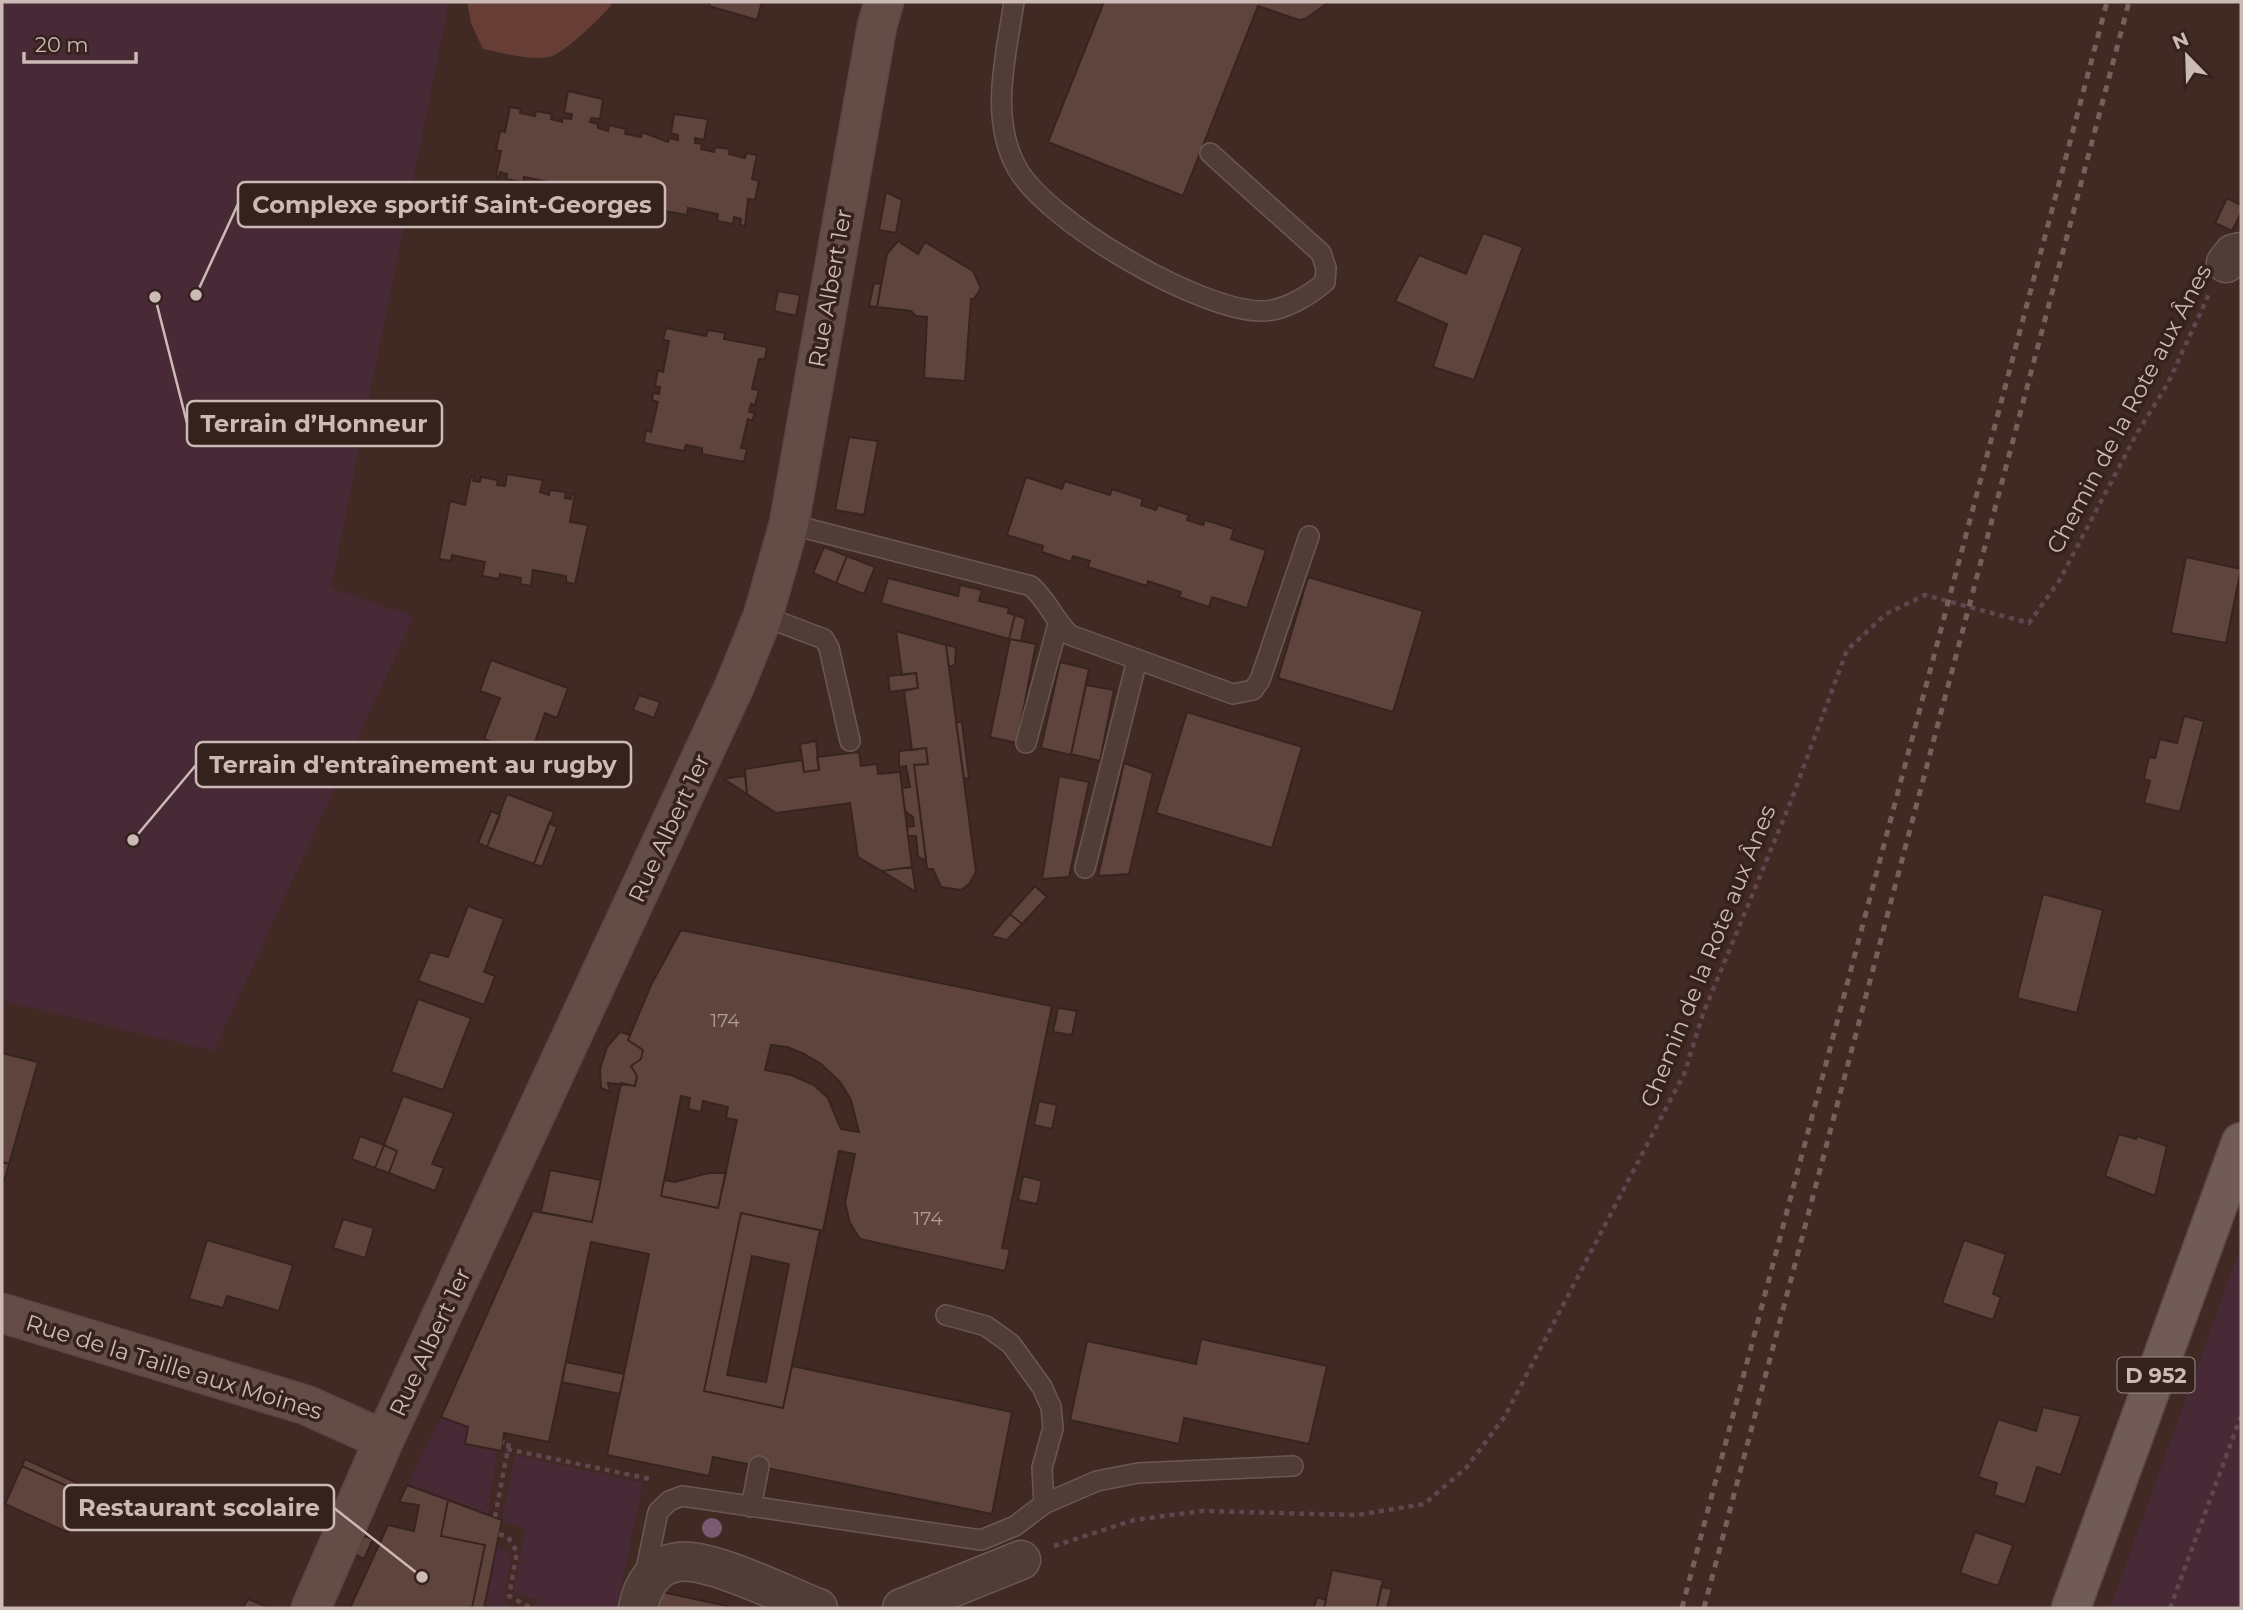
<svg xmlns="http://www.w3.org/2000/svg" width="2243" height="1610" font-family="Montserrat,sans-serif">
  <rect width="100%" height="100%" fill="#412924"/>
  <path fill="#472a35" d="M2,2H449L331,588L414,616L214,1051L2,1001Z
    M2241,1246V1608H2110Z
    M441,1417L468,1427L465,1444L497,1450L488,1515L407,1485Z
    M515,1455L643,1483L617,1608H536L537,1599L513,1594L525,1530L502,1520Z
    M496,1547L506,1550L511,1558C510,1577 497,1592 511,1608L485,1606Z"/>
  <path fill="#673e35" d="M467,2H613C606,14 564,53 550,57C529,61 504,53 483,49L471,23Z"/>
  <path fill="#5f443e" stroke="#38241f" stroke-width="2" fill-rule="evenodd" d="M710,2H762L757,20L709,6Z
    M1104,2H1329L1305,19L1299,20L1258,6L1183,196L1048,142Z
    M568,91L603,99L600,119L591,118L590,122L598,124V128L608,131L609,125L626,129L625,134L641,137L642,132L668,142L669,138L678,140V135L671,133L674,114L708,119L704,140L695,138V143L702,144L701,149L714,152L715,147L730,149L729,154L745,158L746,153L757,155L752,179L759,181L755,200L748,199L745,226L740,225L741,219L734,217L733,224L717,221L718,214L688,208L687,215L659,210L661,204L631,198L630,203L611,199L612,194L582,188L581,194L553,188V183L524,177L523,182L506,179L507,174L500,172L499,177L496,176L501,151L496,150L500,131L505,132L510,107L521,109L520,113L535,116L536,111L552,114L551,119L562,122V118L571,119L572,114L564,113Z
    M886,192L902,200L896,233L879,230Z
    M2227,198L2241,205V213L2232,231L2215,223Z
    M1483,233L1523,247L1474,380L1433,367L1447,324L1395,301L1419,255L1466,274Z
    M898,241L918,254L925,242L973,271L981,288L974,299H971L965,381L924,378L927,317L916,316L911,311L877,307L887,254Z
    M874,283L881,284L877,307L869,306Z
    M778,291L800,295L796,316L774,311Z
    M666,328L706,336L708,330L725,333L724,339L767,347L765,359H759L752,389L759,390L755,405L751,404L749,412L755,413L752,421L748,419L741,448L747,449L744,462L702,454V448L686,445L684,451L644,443L646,430L651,432L658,402L652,400L653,393L659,394L660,387L655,386L658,370L663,372L669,341L663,340Z
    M849,437L878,441L864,515L835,510Z
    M507,474L543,480L540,492L549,495L550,490L566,492L565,498L571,499L572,493L575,494L570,522L588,525L575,584L566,582V576L533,570L531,586L520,584L521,578L500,574L499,579L482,576L485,562L452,555L451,561L439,559L450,501L465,505L471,476H474L473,481L480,482L481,477L498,480L497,485L505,486Z
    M1026,477L1062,489L1065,481L1110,495L1112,489L1143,499L1141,505L1156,510L1158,505L1189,515L1187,520L1203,525L1205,520L1234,529L1231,539L1266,550L1247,608L1212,597L1209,607L1179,597L1181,592L1148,581L1147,586L1088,567L1090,561L1073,556L1071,562L1042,552L1043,546L1007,535Z
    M824,547L847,556L836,583L813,573Z
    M847,556L875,567L864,594L836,583Z
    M2186,557L2241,569L2226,643L2171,633Z
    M1308,577L1423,611L1393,712L1278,678Z
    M888,578L958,596L960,585L982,590L979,601L1009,608L1008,613L1015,615L1009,639L881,603Z
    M1015,615L1026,619L1021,641L1009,639Z
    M896,631L946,645L976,872L969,884L961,890L941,887L933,869H927L914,765L928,764L926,748L912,750L904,691L918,688L916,673L902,675Z
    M1010,639L1036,644L1017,743L990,737Z
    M946,645L956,647L955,665L949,667Z
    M491,660L568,688L557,718L545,713L530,756L484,739L500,698L480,691Z
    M1060,662L1089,669L1071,755L1041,748Z
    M916,673L918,688L890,692L888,676Z
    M1086,685L1114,690L1100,761L1071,754Z
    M639,695L660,702L654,718L633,710Z
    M1187,712L1302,747L1272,848L1156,813Z
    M2184,716L2204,721L2180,812L2144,803L2150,781L2144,779L2149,757L2155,758L2160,739L2177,743Z
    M956,722H962L969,778L964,779Z
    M816,741L819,770L804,772L800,744Z
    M926,748L928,764L914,765L926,859L924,860L918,857L916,836H908L907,827L914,826L913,817L905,811L902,788L910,787L906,766L899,767V751Z
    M859,752L861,766L877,764L878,774L900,772L912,867L882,871L858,857L850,803L776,813L747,794L745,769L802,760L804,772L819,770L817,757Z
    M1124,763L1153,773L1129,874L1098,876Z
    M745,776L747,794L724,779L735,777Z
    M1059,776L1089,782L1069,877L1042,879Z
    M507,794L554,812L534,864L487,847Z
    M491,811L500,815L487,847L478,843Z
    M549,823L557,827L542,867L534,864Z
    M912,867L916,892L882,871Z
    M1035,886L1047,897L1022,924L1010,914Z
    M2043,894L2103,910L2077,1013L2017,998Z
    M468,906L504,919L484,972L495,976L484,1005L418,981L430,952L448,957Z
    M1010,914L1022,924L1007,940L991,936Z
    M681,930L1052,1006L1002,1248L1010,1249L1005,1271L860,1239L850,1223L845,1203L855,1154L839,1151L823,1231L741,1213L704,1391L783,1408L792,1366L1012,1412L992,1514L713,1457L709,1476L607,1455L649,1254L591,1242L549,1442L504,1433L502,1451L465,1444L468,1427L441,1417L533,1211L592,1222L621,1083L635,1086L637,1076L631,1066L641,1059L643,1050L628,1040L651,985ZM771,1045L787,1047L804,1054L821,1064L840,1082L851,1100L859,1132L841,1129L828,1098L814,1085L791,1075L765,1070ZM681,1096L690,1098L688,1109L701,1112L703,1101L728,1107L726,1118L737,1120L718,1208L661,1196Z
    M418,999L471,1018L443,1090L391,1072Z
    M1058,1008L1077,1011L1072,1035L1053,1032Z
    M620,1032L630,1035L628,1040L643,1050L641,1059L631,1066L637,1076L635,1086L608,1083L610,1092L601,1088L600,1069L607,1047Z
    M2,1053L38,1062L9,1164L2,1162Z
    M403,1096L454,1113L432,1164L444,1168L435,1191L389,1173L397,1151L384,1145Z
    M1039,1101L1057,1105L1052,1129L1034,1125Z
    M2119,1134L2136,1139L2137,1136L2167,1146L2155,1196L2105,1176Z
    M360,1136L384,1145L375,1168L352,1159Z
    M384,1145L397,1151L389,1173L375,1168Z
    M2,1162L9,1164L4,1181H2Z
    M550,1170L601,1180L592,1222L541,1212Z
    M708,1173H726L718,1208L661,1196L664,1180L675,1182Z
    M1023,1176L1042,1181L1037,1204L1018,1200Z
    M741,1213L820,1230L783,1408L704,1391ZM752,1256L789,1264L766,1382L727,1375Z
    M343,1219L374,1228L365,1258L333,1248Z
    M207,1240L293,1265L279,1311L227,1296L223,1308L189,1299Z
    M1964,1240L2006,1254L1993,1294L2001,1297L1993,1320L1942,1303Z
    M1201,1339L1327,1366L1309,1444L1184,1418L1179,1444L1070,1420L1087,1341L1196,1364Z
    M566,1362L624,1374L620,1394L562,1382Z
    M2043,1407L2081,1416L2061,1475L2037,1467L2025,1505L1994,1495L1997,1483L1978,1477L1998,1419L2036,1431Z
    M25,1459L88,1488L85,1494L22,1466Z
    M22,1466L85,1494L67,1532L5,1504Z
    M407,1485L448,1500L441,1536L485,1545L472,1608H350L388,1525L414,1531L419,1505L399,1502Z
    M448,1500L502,1520L484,1608H472L485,1545L441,1536Z
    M1975,1532L2013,1545L1998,1586L1960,1573Z
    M364,1536L373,1539L364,1559L355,1554Z
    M1332,1570L1383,1580L1377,1608H1324Z
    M1381,1587L1392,1589L1387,1608H1377Z
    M657,1591L727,1606L726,1608H653Z
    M1317,1597L1326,1600L1324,1608H1314Z
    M248,1599L270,1608H243Z"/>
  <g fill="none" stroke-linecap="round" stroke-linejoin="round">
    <defs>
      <path id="lane" d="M1014,2C1006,55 989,118 1017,168C1047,222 1201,312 1263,311C1284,311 1310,295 1325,282L1326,268L1321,253L1210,153
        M789,524L1031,586C1048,601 1054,620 1070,635L1233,694L1253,690L1260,680L1309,536
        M763,616L824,639L829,648L850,741
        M1026,743L1058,624
        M1085,868L1137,660
        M1044,1504L1097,1481L1138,1473L1293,1466
        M751,1507L759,1466
        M644,1579L658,1512L669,1501L682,1496L981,1540L1015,1526L1044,1504L1042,1468L1053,1428L1051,1407L1042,1387L1011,1344L986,1326L946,1315"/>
      <path id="street" d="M2226,263L2233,254L2241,252
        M638,1608C642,1587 654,1565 678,1562C709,1557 786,1596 818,1608
        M902,1608L1021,1560"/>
      <path id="secondary" d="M2,1313L306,1405L384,1440
        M311,1608L384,1440L735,685L763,616L789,524L877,26L884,2"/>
      <path id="primary" d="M2071,1608L2241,1142"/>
    </defs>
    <use href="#lane" stroke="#6b5853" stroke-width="22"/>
    <use href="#street" stroke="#6b5853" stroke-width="41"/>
    <use href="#secondary" stroke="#5a4742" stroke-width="41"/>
    <use href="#primary" stroke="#5a4742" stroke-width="41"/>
    <path stroke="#61464f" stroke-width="4.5" stroke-dasharray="5 5" stroke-linecap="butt" d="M507,1449L650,1479
      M495,1517L509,1443L503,1442
      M499,1534L508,1537L517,1552L509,1596L531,1608
      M1054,1546L1134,1520L1202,1511L1357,1515L1424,1504L1466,1468L1505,1416L1684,1074L1703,1014L1791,801L1847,650L1886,614L1925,595L2029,623L2059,581L2136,435L2168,383L2209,294
      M2170,1608L2241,1416"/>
    <use href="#lane" stroke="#513d38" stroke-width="19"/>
    <use href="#street" stroke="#513d38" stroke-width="38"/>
    <use href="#secondary" stroke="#644d46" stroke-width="38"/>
    <use href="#primary" stroke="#715b56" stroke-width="38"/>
    <path stroke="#78605a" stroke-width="5" stroke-dasharray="7 7" stroke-linecap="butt" d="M1682,1608L2107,2
      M1704,1608L2129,2"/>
  </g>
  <circle fill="#78596f" cx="712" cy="1528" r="10"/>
  <g text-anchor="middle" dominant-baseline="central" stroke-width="7" stroke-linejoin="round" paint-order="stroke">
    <g font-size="19" fill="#b09c97">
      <text x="725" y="1020">174</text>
      <text x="928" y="1218">174</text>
    </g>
    <rect fill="#36221d" stroke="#9e8c87" stroke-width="2" x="2117.5" y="1357.5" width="77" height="35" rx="5"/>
    <g font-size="21" font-weight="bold" fill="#cbbab5">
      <text x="2156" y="1375">D 952</text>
    </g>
    <g font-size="23" fill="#cbbab5" stroke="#36221d">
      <text transform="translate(830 288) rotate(-80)">Rue Albert 1er</text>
      <text transform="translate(2129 409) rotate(-62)">Chemin de la Rote aux Ânes</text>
      <text transform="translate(669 828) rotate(-65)">Rue Albert 1er</text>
      <text transform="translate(1708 956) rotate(-68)">Chemin de la Rote aux Ânes</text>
      <text transform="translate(430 1342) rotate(-65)">Rue Albert 1er</text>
      <text transform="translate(174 1367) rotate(17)">Rue de la Taille aux Moines</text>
    </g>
  </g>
  <path fill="none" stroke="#cbbab5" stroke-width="2.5" d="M196 295L238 204M155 297L187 423M133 840L196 765M422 1577L334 1508"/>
  <g fill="#cbbab5" stroke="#36221d" stroke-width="2.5">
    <circle cx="196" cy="295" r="7"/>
    <circle cx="155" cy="297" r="7"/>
    <circle cx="133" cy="840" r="7"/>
    <circle cx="422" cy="1577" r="7"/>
  </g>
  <g fill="#36221d" stroke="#cbbab5" stroke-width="2.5">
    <rect x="238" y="182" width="427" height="45" rx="7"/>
    <rect x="187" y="401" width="255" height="45" rx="7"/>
    <rect x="196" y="742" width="435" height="45" rx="7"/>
    <rect x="64" y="1485" width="270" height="45" rx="7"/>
  </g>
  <g font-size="24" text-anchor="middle" font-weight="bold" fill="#cbbab5">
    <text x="452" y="213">Complexe sportif Saint-Georges</text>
    <text x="314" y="432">Terrain d’Honneur</text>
    <text x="413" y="773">Terrain d'entraînement au rugby</text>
    <text x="199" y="1516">Restaurant scolaire</text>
  </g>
  <rect width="2243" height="1610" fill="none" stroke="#cbbab5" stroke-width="7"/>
  <g transform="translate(2187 56) rotate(337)" stroke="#36221d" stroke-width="5" paint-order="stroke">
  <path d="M0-5L12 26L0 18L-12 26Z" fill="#cbbab5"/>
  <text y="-10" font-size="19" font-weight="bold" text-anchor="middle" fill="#cbbab5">N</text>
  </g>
  <path d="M24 52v10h112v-10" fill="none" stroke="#cbbab5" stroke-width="3.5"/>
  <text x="35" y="52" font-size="21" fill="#cbbab5" stroke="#36221d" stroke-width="5" paint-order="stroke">20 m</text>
</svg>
